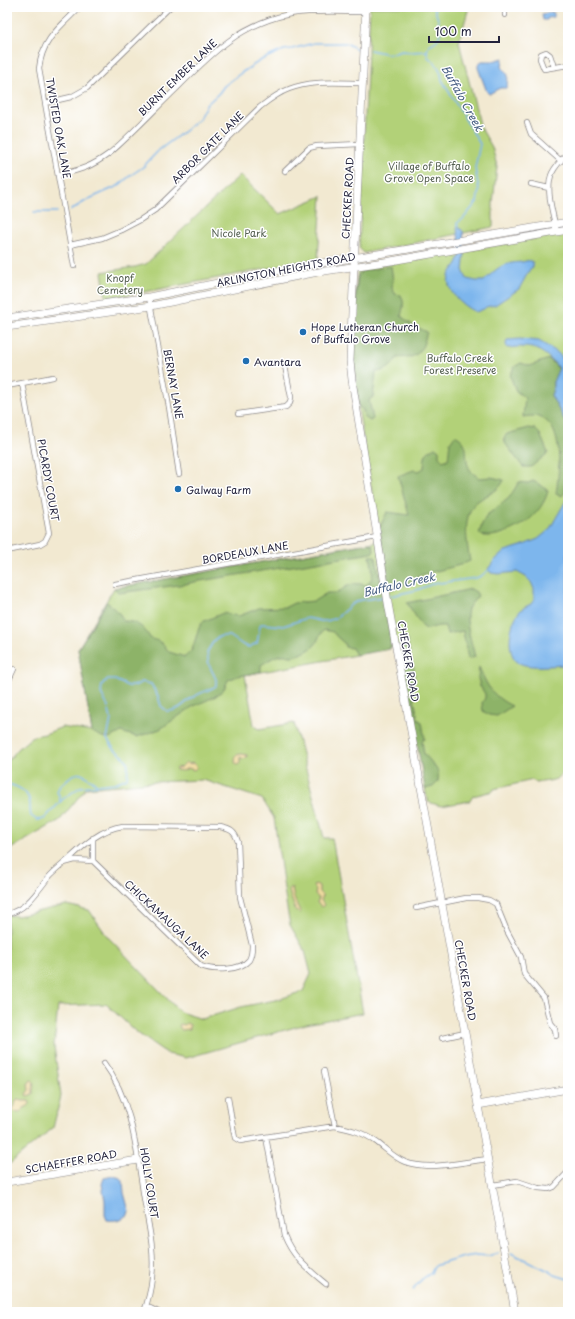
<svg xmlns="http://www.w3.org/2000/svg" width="575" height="1319" font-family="'Playpen Sans',sans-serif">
  <rect width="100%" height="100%" fill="#fff"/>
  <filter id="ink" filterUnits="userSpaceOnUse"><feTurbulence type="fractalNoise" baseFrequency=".025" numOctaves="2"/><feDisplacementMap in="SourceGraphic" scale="8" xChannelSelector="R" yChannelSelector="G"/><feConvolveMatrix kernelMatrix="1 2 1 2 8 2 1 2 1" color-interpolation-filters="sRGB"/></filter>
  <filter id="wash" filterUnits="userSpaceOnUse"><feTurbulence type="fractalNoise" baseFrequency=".012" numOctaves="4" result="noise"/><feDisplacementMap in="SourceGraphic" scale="16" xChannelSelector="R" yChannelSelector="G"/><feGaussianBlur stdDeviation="0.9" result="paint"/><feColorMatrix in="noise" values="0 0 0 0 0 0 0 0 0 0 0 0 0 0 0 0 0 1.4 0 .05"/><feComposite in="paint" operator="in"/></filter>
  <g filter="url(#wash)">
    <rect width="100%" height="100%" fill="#f2e9d1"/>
    <path fill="#b2d178" stroke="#6a7a5a" d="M370,7H469L459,42L481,128L492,147L497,166L493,203V227L364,253L359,248Z
      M240,175L280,214L322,196L318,259L139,293L106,298L102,272L135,267L146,264Z
      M568,233V773L562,774C557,782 544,781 536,783L533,780L494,789L493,791L473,796L470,801L441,806L428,802L425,789H427L402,645L356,653V655L245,675L254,725L259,729L294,723L324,838H332L363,1013L306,1024L186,1058L168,1054L136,1032L106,1004L58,1006L54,1046L61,1096L53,1128L7,1166V915L18,916L66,905L89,910L107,936L180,1012L202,1019L241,1007L280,999L303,991L311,974L305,951L290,925L286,903L274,818L262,799L203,780L153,782L86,788L60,820L12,848L7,855V762L19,748L33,736L45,734L62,727L92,732L78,649L114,588L380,541L355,389V294L358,269Z"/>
    <path fill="#8db368" stroke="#586a52" d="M391,266L393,280L392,288L395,294L401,295C405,303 403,308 401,316L411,324L427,332C424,342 422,355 410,357C405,358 402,357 397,358C391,368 387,370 376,372L373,397L369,400L373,419L370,421L364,417L363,410L359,407L353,357L356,295L358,276L362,271Z
      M549,359L559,369L553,382V390L551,395L565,421L568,423V479L565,493L562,496L556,493C560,467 566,408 523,417L525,398L516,391L510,376L514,367L521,363L530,366L540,362Z
      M529,428L535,429L540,434L548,453L531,467H523L505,443L504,437L507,434Z
      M455,435C474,445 461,458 471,471C473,474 477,476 479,478L491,477L504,480C499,492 487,494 478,501C461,513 467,544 470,561L460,565L421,575L406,584L390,590L379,529L387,512L409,515L398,476L414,470L419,471L424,468C425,456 424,453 435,447L439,450V457L443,461L448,459L450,442Z
      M533,481L541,485L548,491C545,503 536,515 526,522C515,529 491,541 479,534L482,524L487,515L509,498L519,482L528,483Z
      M369,543L373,545L374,550L372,553L194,582L186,584L119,593L114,588Z
      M370,556H375L376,558L391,640L390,649L356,655L352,648L345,647L344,643L337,637L333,632L324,630C317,637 319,641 314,646C309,651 297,656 291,656C288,656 285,654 281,655C274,656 268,661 261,665V672L238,676L228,680L224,689L216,696L192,707L160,729L137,737L121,732C107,741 106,739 92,732L78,649L107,602L120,614L123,621C138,621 143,627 151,639C160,640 164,645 169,652L185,657L192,650L199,628L202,622L223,613L239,616L259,608L286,607L294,603L314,601L327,593H338C348,584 353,582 366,585C376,578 372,567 370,556Z
      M471,589L476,592L478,596C475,600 470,604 468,609C464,622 472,643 475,657L468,659L463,631L447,634L445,626C438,625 433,628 426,629L422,626L407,603Z
      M402,640H407L414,670V682L412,688L418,719L422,722L425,739L422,741L424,754C427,756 437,769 438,772C439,775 438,779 438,782L433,787L425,789L401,653Z
      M479,667C487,686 493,697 512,706L497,716L489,715L483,711L482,703L485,698V694L480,686L478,678Z"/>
    <path fill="#eeda9e" stroke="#887e6c" d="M242,754L247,755V757L244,759L240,757V763L238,765L236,764L235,761L236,755Z
      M186,762L188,764L193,763L197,767L194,770L188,768L183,771L176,770V768L181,767Z
      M316,884L319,886V892L323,896L321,900L324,905L322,907L317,903L319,898L315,895L316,890L314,886Z
      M289,888H292C293,895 296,905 300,911V913L295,911C294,902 289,896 289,888Z
      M186,1023L190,1025V1029L181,1030L179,1025L181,1024L184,1025Z
      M31,1080H32L34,1082L33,1089V1094L27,1096L26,1094L29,1090L28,1084Z
      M18,1099L22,1101H29L30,1104L28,1106L24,1108L21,1112L12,1111V1108L15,1106L16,1100Z"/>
    <path fill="#7db6ed" stroke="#506c94" d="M552,12L554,13V17L548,18L547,20H543L542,14Z
      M503,58L502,67L508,75L507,87L506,88H500L489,94L487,92L478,68V64L482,61H493Z
      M458,227L463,231L465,253L463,270L467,279L476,281H484C498,267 502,263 522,262C526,261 528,260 532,261L533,263V267L530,269L519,289L495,305L486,307L484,309L476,312C463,307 445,291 449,276C451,269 459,265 460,254C461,246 458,237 457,229Z
      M520,339L539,341L557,352L568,364V423L565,421L551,395L553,390V382L559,368C541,348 534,345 507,348L506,344L507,340Z
      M568,497V665C555,665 531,669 519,663C504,654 510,620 521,610C524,607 527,606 531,604L534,600V589L531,582L526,577L517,572L498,574L491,573L488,569L494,561L505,551L521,546L538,539L549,530Z
      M113,1176L121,1178L123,1181L124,1193L129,1211L128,1215C121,1220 115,1221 107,1220L105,1215V1201L102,1184L104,1178Z"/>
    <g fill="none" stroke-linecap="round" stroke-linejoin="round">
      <path stroke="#7db6ed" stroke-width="1.5" d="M434,7C438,22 448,38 429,45L427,51L428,57C437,64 441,69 442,80L480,144L475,168L479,190L477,202L463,219L457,223L458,227
        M370,50L389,54L395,53L402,51L411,52L427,51
        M71,210L89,199L118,186L131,175L143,167L159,150L186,130L199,118L206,105L219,93L224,86L241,73L263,59L284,50L292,49L314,43H346L357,49
        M34,212H57
        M390,596L417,590L432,584L476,578L481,576L489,570
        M7,784C17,786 29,791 30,804C30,808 30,812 31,816L37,820L44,819L63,799L80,787L115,783L127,778L128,766L127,761L123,756L114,749L107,739L111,719L108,707L101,693L102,685L104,682L108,680H115L128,686H134L142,682L151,684L158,696L161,706L167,711C169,711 171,711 174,710C181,709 188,699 195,696C202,692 210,690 216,686V679L209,665L207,652L215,639L221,636H230L243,645L249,647L257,643C259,637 258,630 261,624H263L283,626L307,618L321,621H327L336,618L352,604L360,600L384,597
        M60,801L59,795L57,792C58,786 74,771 81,774C87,776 92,781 97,784
        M511,1253L549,1271L555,1275L568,1279
        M413,1290L422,1279L431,1273L434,1267L437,1265L464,1257L477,1255L489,1256L499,1253"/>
    </g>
  </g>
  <g filter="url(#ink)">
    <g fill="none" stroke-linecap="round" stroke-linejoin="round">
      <defs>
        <path id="street" d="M298,7L299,13
          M505,15V7
          M554,67L550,55L546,52L541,54L540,59L544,69L568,65
          M45,103L71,97L87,88L170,7
          M527,123L531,134L561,161
          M285,171L309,148L317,146L360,144
          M58,175C81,170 91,167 110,153C134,132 155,109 178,87C212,53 240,24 290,14C315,10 340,12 366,12
          M531,184L549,188
          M557,232C553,215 545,189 552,173C556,165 562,159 568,153
          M70,245L102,238L121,230L140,220L155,210L260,107C269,100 278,93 289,89C312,80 338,83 362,83
          M74,266L39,69C42,39 60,27 80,7
          M149,297L169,407L179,474
          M7,386L53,377
          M238,414L286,407L290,403L291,397L285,366
          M7,551L40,544L45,541L49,533L22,383
          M115,584L377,537
          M7,684L14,669
          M93,838V861
          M416,908L466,898H478L489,900L496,904L507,931L521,957L524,974L544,998L550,1023L555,1029L556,1036
          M7,914C26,910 37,892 48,878C54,871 62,865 69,859C85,844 101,829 123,826L220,827C230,829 235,831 238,842L240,897L252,945C252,950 252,955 249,960C240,971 213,971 201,966L93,861L75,860L64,863
          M442,1038L465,1033
          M104,1063C134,1103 137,1157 145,1204C149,1228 155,1253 152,1277C151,1288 148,1301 144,1312
          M324,1071L335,1126
          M228,1098L234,1133L235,1138L240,1141L335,1126C349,1129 363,1132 375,1141C385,1148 393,1157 405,1162C430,1171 462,1162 488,1159
          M266,1137L284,1235C293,1258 308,1269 326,1284
          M493,1185L517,1181L538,1188L549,1189L554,1187L568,1172
          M146,1306L158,1312"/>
        <path id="secondary" d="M366,7L353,288L350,361L352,380L388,603L515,1312
          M7,318L149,297L296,267L403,250L568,222
          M7,327L151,306L318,272L391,261L568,230
          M478,1105L568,1089
          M7,1182L138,1160"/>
      </defs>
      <use href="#street" stroke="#8a8686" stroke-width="6"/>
      <use href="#secondary" stroke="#8a8686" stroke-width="8"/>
      <use href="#street" stroke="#fff" stroke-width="4.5"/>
      <use href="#secondary" stroke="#fff" stroke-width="7"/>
    </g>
  </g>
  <g fill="#1f6fb2" stroke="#fff" stroke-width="1.5">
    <circle cx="303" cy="332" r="4"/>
    <circle cx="246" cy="361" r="4"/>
    <circle cx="178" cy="489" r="4"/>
  </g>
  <g text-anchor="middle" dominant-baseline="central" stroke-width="3" stroke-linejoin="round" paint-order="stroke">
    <g font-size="10" fill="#22223b" stroke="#fff">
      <text transform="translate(177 77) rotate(-44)">BURNT EMBER LANE</text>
      <text transform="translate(59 128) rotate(80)">TWISTED OAK LANE</text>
      <text transform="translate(207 147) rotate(-45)">ARBOR GATE LANE</text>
      <text transform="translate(347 198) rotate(-87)">CHECKER ROAD</text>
      <text transform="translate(286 269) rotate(-11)">ARLINGTON HEIGHTS ROAD</text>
      <text transform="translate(174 384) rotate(80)">BERNAY LANE</text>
      <text transform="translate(49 480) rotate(80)">PICARDY COURT</text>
      <text transform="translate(245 552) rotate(-10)">BORDEAUX LANE</text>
      <text transform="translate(409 661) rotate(80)">CHECKER ROAD</text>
      <text transform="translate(167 919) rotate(43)">CHICKAMAUGA LANE</text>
      <text transform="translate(466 980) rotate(80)">CHECKER ROAD</text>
      <text transform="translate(71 1161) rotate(-10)">SCHAEFFER ROAD</text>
      <text transform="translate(150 1183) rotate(81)">HOLLY COURT</text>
    </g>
    <g font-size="10" fill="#545f50" stroke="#fff">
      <text x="429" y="165">Village of Buffalo<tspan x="429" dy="12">Grove Open Space</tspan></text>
      <text x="239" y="232">Nicole Park</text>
      <text x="120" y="277">Knopf<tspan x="120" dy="12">Cemetery</tspan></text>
      <text x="460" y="357">Buffalo Creek<tspan x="460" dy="12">Forest Preserve</tspan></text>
    </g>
    <g font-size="10" fill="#22223b" stroke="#fff" text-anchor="start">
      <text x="311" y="326">Hope Lutheran Church<tspan x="311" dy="12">of Buffalo Grove</tspan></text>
      <text x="254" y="361">Avantara</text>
      <text x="186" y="489">Galway Farm</text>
    </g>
    <g font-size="11" font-style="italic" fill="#465d82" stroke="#fff">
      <text transform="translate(463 98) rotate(61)">Buffalo Creek</text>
      <text transform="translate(399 584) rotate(-13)">Buffalo Creek</text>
    </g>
  </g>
  <rect width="575" height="1319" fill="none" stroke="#fff" stroke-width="24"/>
  <path d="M429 36v6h70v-6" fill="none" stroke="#22223b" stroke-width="2"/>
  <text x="435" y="36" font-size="12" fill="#22223b" stroke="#ffffff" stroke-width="3" paint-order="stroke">100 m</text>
</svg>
